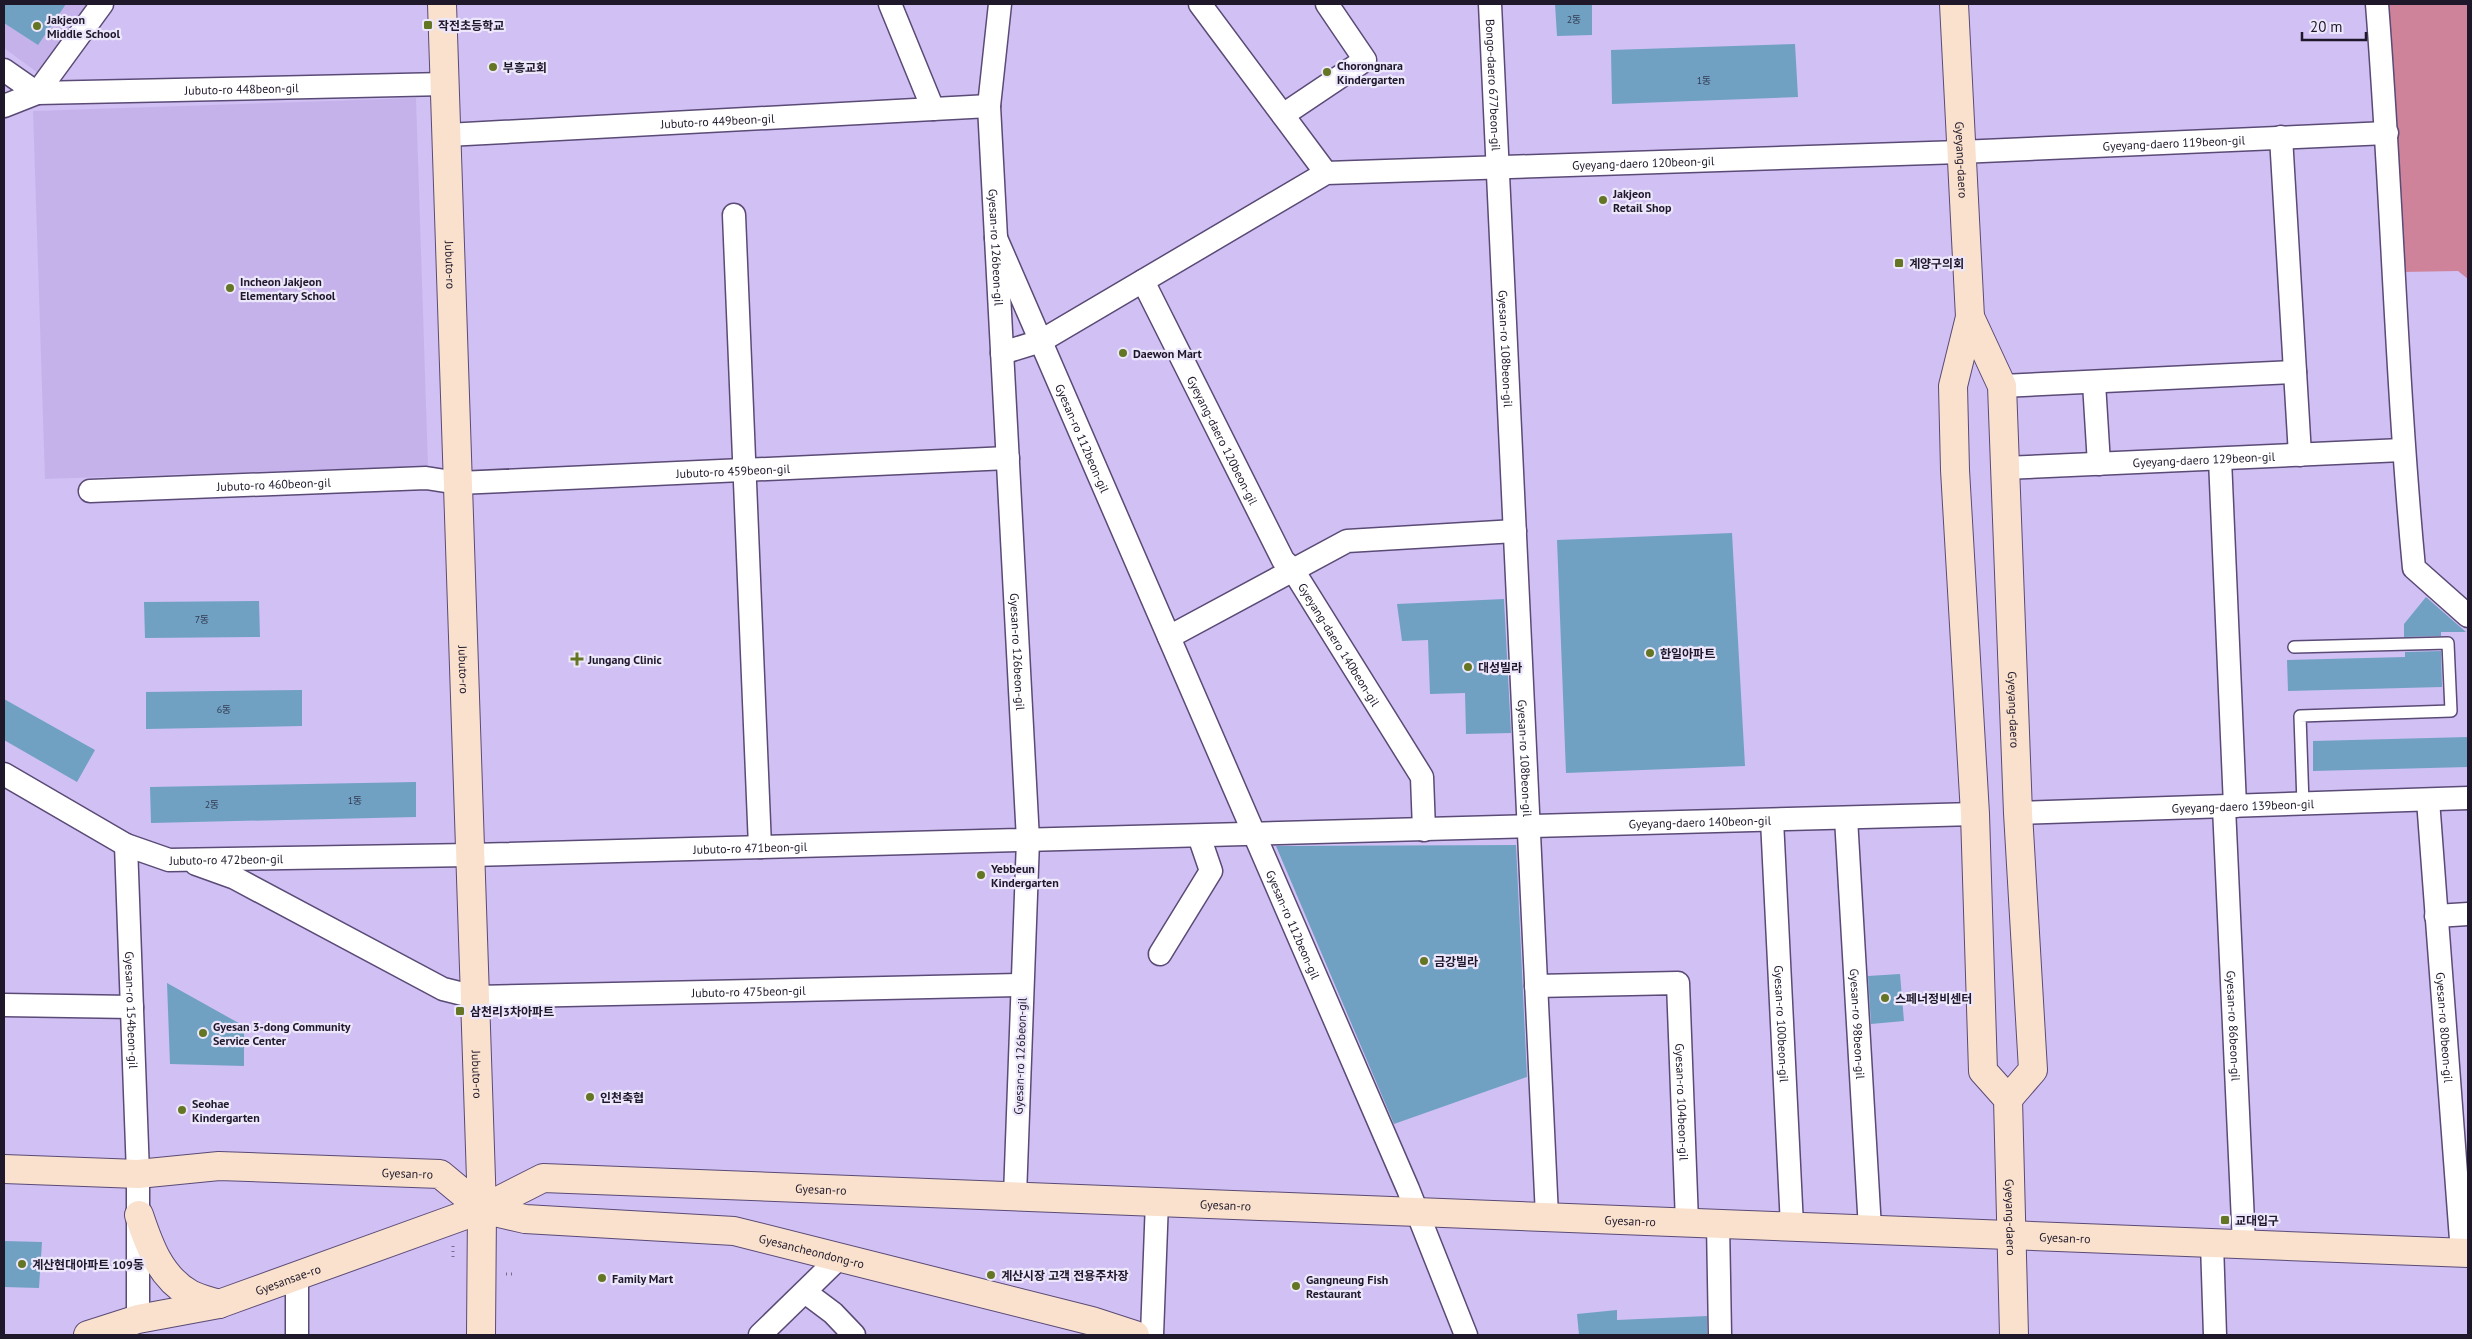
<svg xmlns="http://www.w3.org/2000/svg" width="2472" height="1339" font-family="'PT Sans','Noto Sans KR',sans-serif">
  <rect width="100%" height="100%" fill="#d1c0f3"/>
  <path fill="#c5b2eb" d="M4,4H87L38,73L4,48Z
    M416,98L428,466L45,479L33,111Z"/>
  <path fill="#ce839a" d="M2384,4H2468V279L2458,271L2402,272Z"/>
  <path fill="#70a1c3" d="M4,4H66L38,45L4,23Z
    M1555,4H1592V35L1557,36Z
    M1795,44L1798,97L1612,104L1611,50Z
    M1732,533L1745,766L1566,773L1557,540Z
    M2426,597L2466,632H2441V636L2404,637V624Z
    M1504,599L1511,733L1466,734L1465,693L1430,694L1428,640L1402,641L1397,604Z
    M259,601L260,637L145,638L144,602Z
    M2441,651L2442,687L2288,691L2287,660L2405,657V652Z
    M302,690V726L146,729V692Z
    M4,699L95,750L77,782L4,740Z
    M2468,737V767L2313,771V741Z
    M416,782V817L151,823L150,787Z
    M1516,845L1527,1077L1394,1124L1276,846Z
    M1900,974L1904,1021L1871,1024L1868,976Z
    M167,983L244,1026V1066L170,1064Z
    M4,1241L42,1242L39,1288L4,1287Z
    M1617,1310V1320L1707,1316V1335H1579L1577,1314Z"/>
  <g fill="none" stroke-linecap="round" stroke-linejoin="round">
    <defs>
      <path id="lane" d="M2294,647L2448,643L2451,711L2300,716L2303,804"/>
      <g id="street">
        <path d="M890,4L933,109"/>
        <path id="s1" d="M1000,4L989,106L1028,840L1015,1196"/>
        <path d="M1200,4L1326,173"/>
        <path id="s2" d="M1490,4L1547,1216"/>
        <path d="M2377,4C2392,192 2396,380 2414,568L2468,616"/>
        <path id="s3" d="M4,70L37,93L445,84"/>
        <path d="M4,106L37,93L102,4"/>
        <path d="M1283,115L1365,60L1327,4"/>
        <path id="s4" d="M447,135L989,106"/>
        <path d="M2281,137L2300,455"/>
        <path d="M734,215L760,847"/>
        <path id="s5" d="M996,238L1408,1189L1466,1335"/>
        <path id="s6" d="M1143,281L1283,560L1293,570L1422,777L1424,830"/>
        <path id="s7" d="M1002,353L1041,341L1326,173L1960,152L2387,133"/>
        <path d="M2094,383L2099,464"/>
        <path d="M2002,386L2295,372"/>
        <path d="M2220,459L2235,806"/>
        <path id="s8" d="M2004,468L2402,450"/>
        <path id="s9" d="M90,491L426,478L458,483L1008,458"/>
        <path d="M1169,637L1347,541L1515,531"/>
        <path id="s10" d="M4,774L126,845L169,860L470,855L1975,814"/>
        <path id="s11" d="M2428,800L2462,1253"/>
        <path id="s12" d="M2224,807L2244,1244"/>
        <path id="s13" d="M2018,813L2468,798"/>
        <path id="s14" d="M1846,818L1870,1229"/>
        <path id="s15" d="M1772,820L1792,1226"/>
        <path id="s16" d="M126,845L138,1174V1319"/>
        <path id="s17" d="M196,864L235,878L443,989L475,997L1022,985"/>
        <path d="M2436,916L2468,914"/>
        <path d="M1160,954L1211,871L1199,836"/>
        <path id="s18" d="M1536,986L1678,983L1687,1222"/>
        <path d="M4,1005L132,1007"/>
        <path d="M1718,1223L1720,1335"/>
        <path d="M2212,1243L2215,1335"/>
        <path d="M805,1292L833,1313L854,1335"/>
        <path d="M297,1335V1276"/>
        <path d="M760,1335L840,1257"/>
        <path d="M1152,1335L1157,1201"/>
      </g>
      <g id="secondary">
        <path id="s19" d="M442,4L482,1209L481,1335"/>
        <path id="s20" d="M1954,4L1970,317L1953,386L1955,470L1975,814L1983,1071L2008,1099L2014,1335"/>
        <path id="s21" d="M1970,317L2002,386L2018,813L2033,1070L2008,1099"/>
        <path id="s22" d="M4,1169L138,1174L219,1166L440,1174L482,1209L525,1219L734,1231L1092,1321L1135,1335"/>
        <path d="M139,1215C149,1245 160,1277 190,1294C199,1299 210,1301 219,1304"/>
        <path id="s23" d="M88,1335L138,1319L219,1304L482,1209L543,1178L2468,1253"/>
      </g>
    </defs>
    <use href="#lane" stroke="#5a4a76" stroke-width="14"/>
    <use href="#street" stroke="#5a4a76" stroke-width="25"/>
    <use href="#secondary" stroke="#5a4a76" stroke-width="30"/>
    <path stroke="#756a8c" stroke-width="3" stroke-dasharray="1 4" stroke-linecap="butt" d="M453,1246V1260
      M506,1274H515"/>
    <use href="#lane" stroke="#fff" stroke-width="11"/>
    <use href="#street" stroke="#fff" stroke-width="22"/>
    <use href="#secondary" stroke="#f9e1cd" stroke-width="28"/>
  </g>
  <g fill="#647523" stroke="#ede7fc" stroke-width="2">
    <rect x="423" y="20" width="10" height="10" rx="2.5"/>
    <circle cx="37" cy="26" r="5"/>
    <circle cx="493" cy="67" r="5"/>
    <circle cx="1327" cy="72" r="5"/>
    <circle cx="1603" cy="200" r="5"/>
    <rect x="1894" y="258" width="10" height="10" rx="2.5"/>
    <circle cx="230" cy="288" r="5"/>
    <circle cx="1123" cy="353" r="5"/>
    <circle cx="1650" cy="653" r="5"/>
    <path d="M574.5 651.5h5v5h5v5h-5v5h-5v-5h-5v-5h5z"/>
    <circle cx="1468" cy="667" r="5"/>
    <circle cx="981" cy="875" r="5"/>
    <circle cx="1424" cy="961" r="5"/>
    <circle cx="1885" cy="998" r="5"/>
    <rect x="455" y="1006" width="10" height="10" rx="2.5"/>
    <circle cx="203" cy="1033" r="5"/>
    <circle cx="590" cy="1097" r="5"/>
    <circle cx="182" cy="1110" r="5"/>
    <rect x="2220" y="1215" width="10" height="10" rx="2.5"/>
    <circle cx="22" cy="1264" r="5"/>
    <circle cx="991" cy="1275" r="5"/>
    <circle cx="602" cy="1278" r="5"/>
    <circle cx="1296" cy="1286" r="5"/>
  </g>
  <g text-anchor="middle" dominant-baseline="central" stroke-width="4.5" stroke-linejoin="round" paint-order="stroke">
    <g font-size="10" fill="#333a51">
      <text x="1574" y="19">2동</text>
      <text x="1704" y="80">1동</text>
      <text x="202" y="619">7동</text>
      <text x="224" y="709">6동</text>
      <text x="355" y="800">1동</text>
      <text x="212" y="804">2동</text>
    </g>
    <g font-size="12" font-weight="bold" fill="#1f182b" stroke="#ede7fc" text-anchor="start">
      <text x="47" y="19">Jakjeon<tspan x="47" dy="14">Middle School</tspan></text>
      <text x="438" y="25">작전초등학교</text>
      <text x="1337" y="65">Chorongnara<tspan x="1337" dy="14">Kindergarten</tspan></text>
      <text x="503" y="67">부흥교회</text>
      <text x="1613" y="193">Jakjeon<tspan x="1613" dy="14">Retail Shop</tspan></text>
      <text x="1909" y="263">계양구의회</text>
      <text x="240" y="281">Incheon Jakjeon<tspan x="240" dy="14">Elementary School</tspan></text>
      <text x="1133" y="353">Daewon Mart</text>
      <text x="1660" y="653">한일아파트</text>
      <text x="588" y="659">Jungang Clinic</text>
      <text x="1478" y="667">대성빌라</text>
      <text x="991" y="868">Yebbeun<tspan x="991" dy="14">Kindergarten</tspan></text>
      <text x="1434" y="961">금강빌라</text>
      <text x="1895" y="998">스페너정비센터</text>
      <text x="470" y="1011">삼천리3차아파트</text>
      <text x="213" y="1026">Gyesan 3-dong Community<tspan x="213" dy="14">Service Center</tspan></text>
      <text x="600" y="1097">인천축협</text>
      <text x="192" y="1103">Seohae<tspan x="192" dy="14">Kindergarten</tspan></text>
      <text x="2235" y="1220">교대입구</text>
      <text x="32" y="1264">계산현대아파트 109동</text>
      <text x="1001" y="1275">계산시장 고객 전용주차장</text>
      <text x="612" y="1278">Family Mart</text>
      <text x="1306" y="1279">Gangneung Fish<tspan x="1306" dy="14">Restaurant</tspan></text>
    </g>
    <g font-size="12" fill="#1f182b" stroke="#ede7fc">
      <text stroke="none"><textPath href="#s2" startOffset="81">Bongo-daero 677beon-gil</textPath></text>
      <text stroke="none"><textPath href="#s3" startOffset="245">Jubuto-ro 448beon-gil</textPath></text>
      <text stroke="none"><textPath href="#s4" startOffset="271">Jubuto-ro 449beon-gil</textPath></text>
      <text stroke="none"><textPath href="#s7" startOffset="1220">Gyeyang-daero 119beon-gil</textPath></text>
      <text stroke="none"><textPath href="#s20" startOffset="156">Gyeyang-daero</textPath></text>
      <text stroke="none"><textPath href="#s7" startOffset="689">Gyeyang-daero 120beon-gil</textPath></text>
      <text stroke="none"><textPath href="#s1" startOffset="244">Gyesan-ro 126beon-gil</textPath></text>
      <text stroke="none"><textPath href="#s19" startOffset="261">Jubuto-ro</textPath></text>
      <text stroke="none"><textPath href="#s2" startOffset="345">Gyesan-ro 108beon-gil</textPath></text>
      <text stroke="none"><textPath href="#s5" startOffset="218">Gyesan-ro 112beon-gil</textPath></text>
      <text stroke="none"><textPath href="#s6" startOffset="178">Gyeyang-daero 120beon-gil</textPath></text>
      <text stroke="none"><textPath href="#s8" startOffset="200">Gyeyang-daero 129beon-gil</textPath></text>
      <text stroke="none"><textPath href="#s9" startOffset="644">Jubuto-ro 459beon-gil</textPath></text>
      <text stroke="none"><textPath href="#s9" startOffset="184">Jubuto-ro 460beon-gil</textPath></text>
      <text stroke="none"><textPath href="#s6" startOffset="414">Gyeyang-daero 140beon-gil</textPath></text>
      <text stroke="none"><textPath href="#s1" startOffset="649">Gyesan-ro 126beon-gil</textPath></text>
      <text stroke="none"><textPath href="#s19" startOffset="666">Jubuto-ro</textPath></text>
      <text stroke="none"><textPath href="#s21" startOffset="400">Gyeyang-daero</textPath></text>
      <text stroke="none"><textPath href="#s2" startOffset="755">Gyesan-ro 108beon-gil</textPath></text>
      <text stroke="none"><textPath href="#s13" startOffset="225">Gyeyang-daero 139beon-gil</textPath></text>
      <text stroke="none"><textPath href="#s10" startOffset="1718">Gyeyang-daero 140beon-gil</textPath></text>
      <text stroke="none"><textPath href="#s10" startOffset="768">Jubuto-ro 471beon-gil</textPath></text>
      <text stroke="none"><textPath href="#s10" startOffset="244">Jubuto-ro 472beon-gil</textPath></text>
      <text stroke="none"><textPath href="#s5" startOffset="748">Gyesan-ro 112beon-gil</textPath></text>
      <text stroke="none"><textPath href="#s17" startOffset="584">Jubuto-ro 475beon-gil</textPath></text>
      <text stroke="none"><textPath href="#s16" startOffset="165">Gyesan-ro 154beon-gil</textPath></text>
      <text stroke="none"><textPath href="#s15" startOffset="204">Gyesan-ro 100beon-gil</textPath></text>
      <text stroke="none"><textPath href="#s14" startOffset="206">Gyesan-ro 98beon-gil</textPath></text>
      <text stroke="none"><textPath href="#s12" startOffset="219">Gyesan-ro 86beon-gil</textPath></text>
      <text stroke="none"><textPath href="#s11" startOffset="228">Gyesan-ro 80beon-gil</textPath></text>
      <text transform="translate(1020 1056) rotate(-88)">Gyesan-ro 126beon-gil</text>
      <text stroke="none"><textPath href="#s19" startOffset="1071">Jubuto-ro</textPath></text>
      <text stroke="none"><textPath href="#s18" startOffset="261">Gyesan-ro 104beon-gil</textPath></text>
      <text stroke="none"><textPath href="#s22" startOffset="404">Gyesan-ro</textPath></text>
      <text stroke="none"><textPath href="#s23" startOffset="761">Gyesan-ro</textPath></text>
      <text stroke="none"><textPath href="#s23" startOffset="1166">Gyesan-ro</textPath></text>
      <text stroke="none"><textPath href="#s20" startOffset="1226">Gyeyang-daero</textPath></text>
      <text stroke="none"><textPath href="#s23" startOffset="1571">Gyesan-ro</textPath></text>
      <text stroke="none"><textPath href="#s23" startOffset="2006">Gyesan-ro</textPath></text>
      <text stroke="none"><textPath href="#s22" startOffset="825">Gyesancheondong-ro</textPath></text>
      <text stroke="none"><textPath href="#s23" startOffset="208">Gyesansae-ro</textPath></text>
    </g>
  </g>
  <rect width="2472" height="1339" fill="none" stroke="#1f182b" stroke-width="10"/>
  <path d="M2302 32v8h64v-8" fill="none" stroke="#1f182b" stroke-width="2.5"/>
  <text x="2310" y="32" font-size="15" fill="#1f182b" stroke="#ede7fc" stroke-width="4" paint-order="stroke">20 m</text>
</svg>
